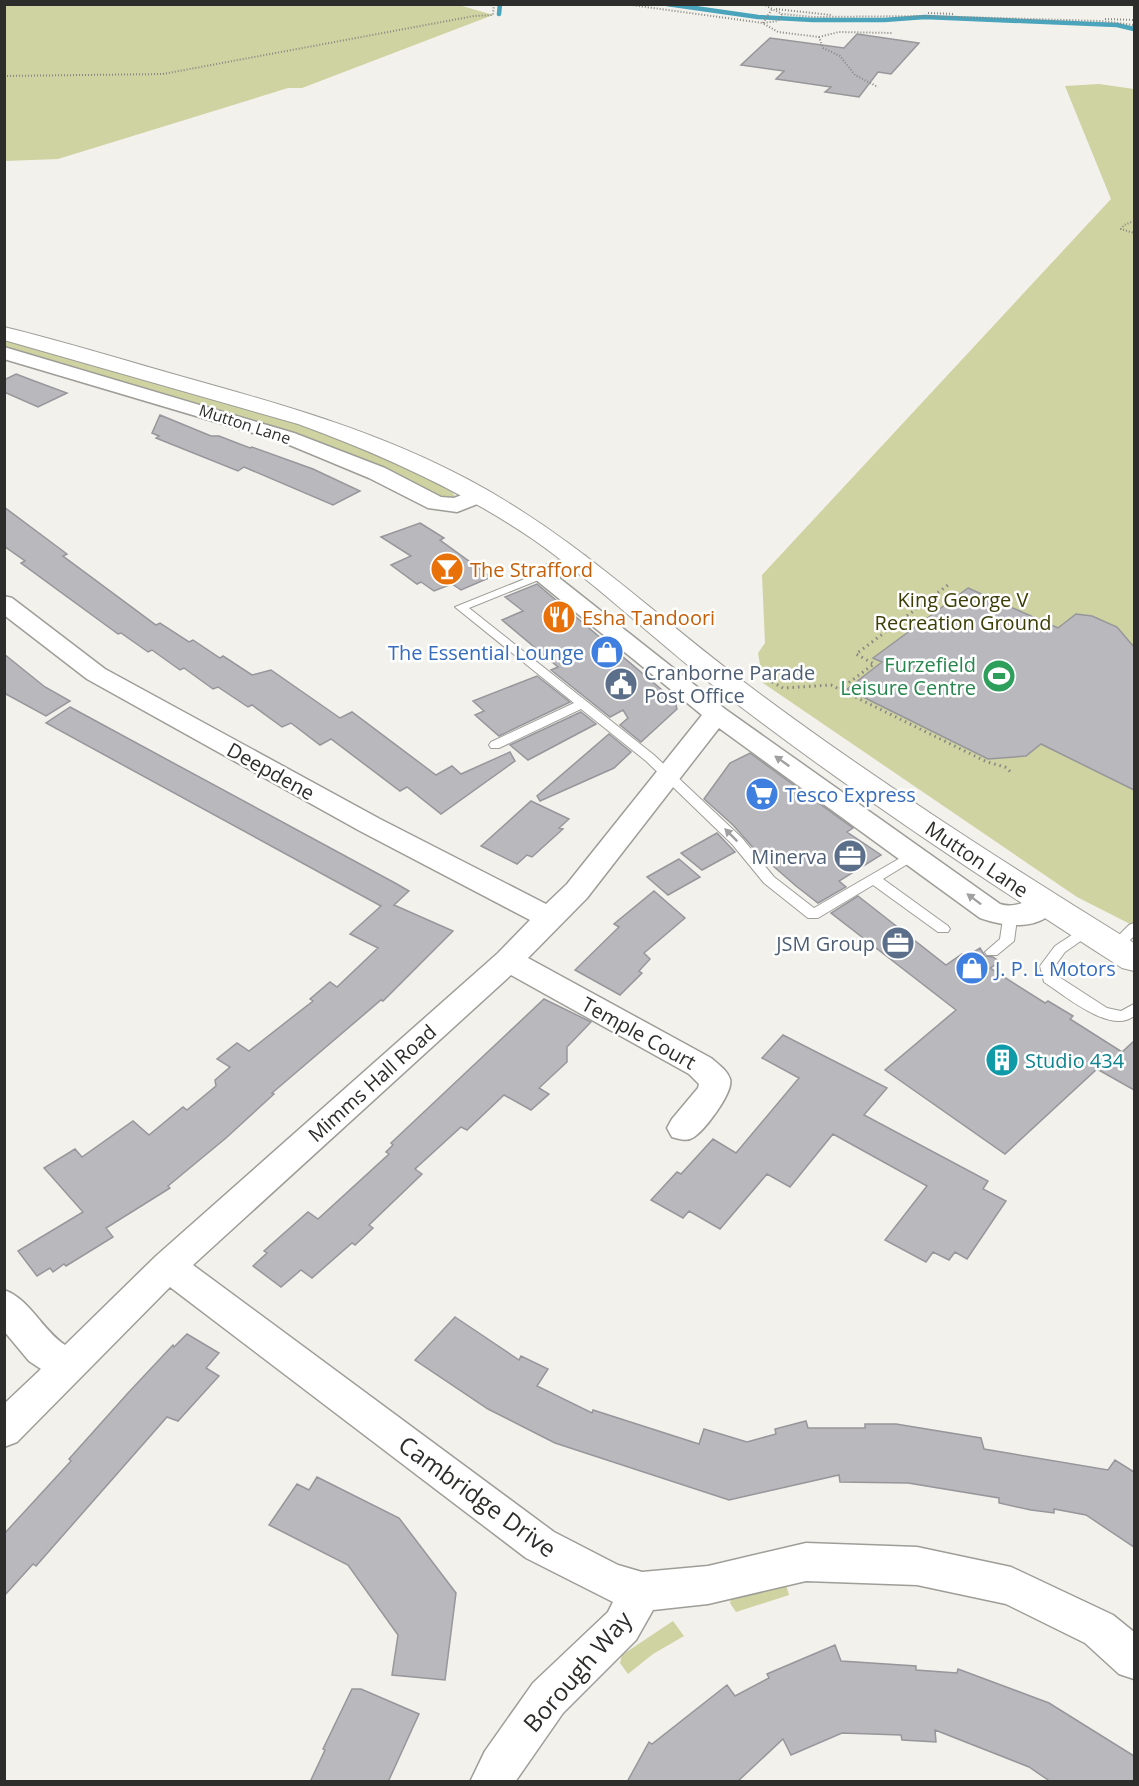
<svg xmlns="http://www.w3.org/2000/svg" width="1139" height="1786" font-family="'Open Sans',sans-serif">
  <rect width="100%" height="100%" fill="#f2f1eb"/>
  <path fill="#ced3a1" d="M459,5L493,15L302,88H288L58,159L5,161V5Z
    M1099,84L1134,89V926L1077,897L763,683L758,653L765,643L762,575L1111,199L1065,86Z
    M4,339L320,430L407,468L452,492L455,496L444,500L286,431L5,348Z
    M786,1585L789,1595L736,1612L730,1603L733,1592Z
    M673,1621L684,1636L653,1654L628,1674L620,1663L622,1655Z"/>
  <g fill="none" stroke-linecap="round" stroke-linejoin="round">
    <path stroke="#49a4bc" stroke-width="4.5" d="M667,4L758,17L813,20H884L925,17L1117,25L1134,29
      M499,14L500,4"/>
  </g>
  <path fill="#b9b8bd" stroke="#97969b" stroke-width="1.5" d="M857,34L919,43L891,74L878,72L859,97L825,92L831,87L776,79L784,71L741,65L770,38L844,48Z
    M16,374L29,379L67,393L38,407L4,392V380Z
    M160,415L211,436H219L250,448L252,447L313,469L360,491L333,505L244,467L238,471L156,438L159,436L152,433Z
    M4,507L67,554L63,556L156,625L160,623L189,642L193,640L220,658L223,656L252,675L271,670L340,718L352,712L436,775L452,766L461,774L510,752L515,761L441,814L407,787L400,791L331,739L320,745L291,723L282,727L252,705L248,707L218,687L213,689L184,668L180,670L152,650L148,652L121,633L118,634L21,563L25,561L4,546Z
    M420,523L444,538L440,540L491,577L461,590L452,584L434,591L421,582L417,584L391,565L411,556L381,537Z
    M537,584L675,701L677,709L641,742L620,725L628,718L623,710L610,717L551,670L558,667L502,620L523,611L505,597Z
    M968,588L1058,628L1076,614L1092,616L1117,627L1134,647V790L1041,744L1026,756L988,759L847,689L882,662L873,658Z
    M4,654L45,687L70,701L46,716L4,693Z
    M537,676L570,702L499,736L475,715L484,711L473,701Z
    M70,707L395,883L409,891L394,905L453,931L383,1001L381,1000L272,1093L274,1094L226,1138L168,1186L170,1188L106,1228L113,1237L66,1266L64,1264L53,1272L50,1268L37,1276L18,1251L83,1212L44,1168L75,1149L82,1157L133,1121L149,1135L183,1107L187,1110L216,1086L215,1080L230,1067L217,1059L237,1043L249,1051L313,1001L310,999L330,982L337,987L378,948L350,934L381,906L46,723Z
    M581,712L596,724L528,760L510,745Z
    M609,734L631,752L614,768L540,801L537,796Z
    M750,753L853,828L847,832L881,855L839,881L846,887L818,903L796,886L757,852L733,825L704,799L730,763Z
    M531,801L569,819L559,828L563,829L532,857L527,855L517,864L481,846Z
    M717,833L735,852L702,870L681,853Z
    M679,859L700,877L668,895L647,877Z
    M654,891L685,918L644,953L650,959L639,971L642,973L620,995L575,970L619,927L614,924Z
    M858,896L946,965L962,954L966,957L980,948L985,956L993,957L1000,962L990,968L1045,1003L1048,1001L1073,1016L1070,1019L1122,1052L1134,1041V1090L1097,1069L1005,1154L885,1070L956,1010L831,913Z
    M544,999L591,1022L567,1047V1062L539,1088L549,1094L531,1110L504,1095L467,1130L461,1127L415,1169L422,1174L369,1225L373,1228L355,1245L352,1243L312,1278L301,1270L281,1287L253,1266L267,1253L264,1251L308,1212L318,1219L389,1154L386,1152L393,1145L391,1143Z
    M783,1035L887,1088L864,1115L988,1181L983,1189L1006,1201L967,1259L955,1252L949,1260L933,1252L926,1262L885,1240L927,1186L833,1134L790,1187L767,1174L720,1229L689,1211L683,1218L651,1200L677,1172L681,1174L713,1139L736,1153L799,1078L762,1058Z
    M455,1317L519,1360L521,1356L548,1369L537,1386L592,1413L593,1410L699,1444L704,1429L747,1442L776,1434L775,1429L806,1421L808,1428H865V1424H896L981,1438L984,1449L1108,1470L1115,1460L1134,1472V1547L1086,1515L1054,1509V1513L1031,1510L999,1503V1498L908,1483L840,1482L839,1475L729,1500L555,1443L488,1409L415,1360Z
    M187,1334L219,1353L206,1368L219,1376L178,1421L167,1417L36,1566L33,1564L4,1596V1534L71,1461L69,1459L128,1393L173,1345L174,1347Z
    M317,1477L399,1518L456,1593L445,1680L392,1675L398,1635L348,1565L269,1525L297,1484L309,1490Z
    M835,1645L841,1661L916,1666V1670L957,1673L958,1669L1049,1703L1134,1756V1782H1051L1029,1767L935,1730L936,1742L902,1740L901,1735L842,1733L791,1755L783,1739L737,1782H627L649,1742L652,1744L727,1685L735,1696L769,1678L767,1674Z
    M352,1689H361L419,1714L388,1782H310L325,1750L323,1749Z"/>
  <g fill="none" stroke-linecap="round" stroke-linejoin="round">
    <defs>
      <path id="service" d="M542,572L546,573V577L469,608L654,755L742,838L774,877L814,908L914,850L921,854L919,857L883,879L948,926L950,929L948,932H938L873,885L818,918H808L764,883L732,844L646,761L581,709L499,748H491L489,745L491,742L574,703L455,607Z
        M1010,914L1017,919L1014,941L997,955H987L985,952L1000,939L1003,919Z
        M1134,923V936L1120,950H1110L1108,947L1110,944L1129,925Z
        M1087,925L1092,927L1094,930L1092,933L1065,952L1054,967L1056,975L1107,1008L1121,1011L1134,1004V1016C1111,1035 1064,995 1044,982L1040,966L1055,946Z"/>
      <path id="minor" d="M4,347L294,433L385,468L441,497L454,498L477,489L485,491L488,496L485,501L457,512L428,508L369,478L280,441L4,359Z
        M577,554L585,556L588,561L585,566L558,577L725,709L1000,904C1022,911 1034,891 1055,897L1059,904C1042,932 1006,927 980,918L719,728L587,898L528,958L711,1058C718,1064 727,1070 730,1079C734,1092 705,1130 694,1137C687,1142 679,1139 672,1137L667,1128L672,1119L698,1088L699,1084L689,1074L511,975L193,1265L554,1532L618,1565L642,1572L708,1566L806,1543L917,1547L1011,1567L1113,1615L1134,1632V1679L1119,1674L1085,1643L1006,1604L917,1585L806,1581L708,1604L653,1610L636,1640L563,1713L515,1782H470L485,1751L533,1683L608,1612L613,1602L526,1558L170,1287L17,1442L4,1447V1404L41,1369L29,1361L4,1331V1290C30,1299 42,1330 65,1345L156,1256L498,953L530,920L360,831L87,679L4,615V596L12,598L105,669L380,819L546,904L567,884L702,715L530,575L534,570Z"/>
      <path id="secondary" d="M4,327C66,342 126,361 187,378C284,405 380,432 469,480C576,537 653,614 748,685C872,778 1003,862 1134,943V971L1122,968C988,882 854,794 728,697C662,647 602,588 534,540C461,490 380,454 298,424L4,340Z"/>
    </defs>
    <use href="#service" stroke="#9e9d98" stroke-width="2"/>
    <use href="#minor" stroke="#9e9d98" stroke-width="3"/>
    <use href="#secondary" stroke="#9e9d98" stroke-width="2"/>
    <path stroke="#878783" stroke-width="2" stroke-dasharray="1 2" stroke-linecap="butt" d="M624,4L763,23L778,21L782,14
      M763,4L782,14L813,17L926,16L1101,21L1134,25
      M776,9L831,15
      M928,13L954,14
      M1105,19L1134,20
      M763,23L772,9
      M764,24L778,32L819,37L823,48L840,56L855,75L878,87
      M819,37L839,32L892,33
      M4,76L163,74L474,16L493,15L494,4
      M1134,221L1124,225L1121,229L1134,233"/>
    <path stroke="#878783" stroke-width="3" stroke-dasharray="1.5 4" stroke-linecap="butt" d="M772,682L783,688L831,685L987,762L1005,767L1013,774
      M840,689L874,664L856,654L948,585"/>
    <use href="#service" fill="#fff" fill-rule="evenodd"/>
    <use href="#minor" fill="#fff" fill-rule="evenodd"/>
    <use href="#secondary" fill="#fff" fill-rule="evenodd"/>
  </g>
  <defs><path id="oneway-solid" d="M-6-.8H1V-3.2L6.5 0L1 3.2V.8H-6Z" transform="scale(1.5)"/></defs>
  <g fill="#a0a0a0">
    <use href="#oneway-solid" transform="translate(782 761) rotate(-145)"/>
    <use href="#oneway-solid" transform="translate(731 835) rotate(-135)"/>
    <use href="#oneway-solid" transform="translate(974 899) rotate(-143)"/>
  </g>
  <defs>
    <symbol id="bar-disc" viewBox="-11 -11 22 22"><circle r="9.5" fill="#e8710a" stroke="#fff"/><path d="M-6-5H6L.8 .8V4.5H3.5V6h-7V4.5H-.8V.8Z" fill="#fff"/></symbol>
    <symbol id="restaurant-disc" viewBox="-11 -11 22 22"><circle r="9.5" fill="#e8710a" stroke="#fff"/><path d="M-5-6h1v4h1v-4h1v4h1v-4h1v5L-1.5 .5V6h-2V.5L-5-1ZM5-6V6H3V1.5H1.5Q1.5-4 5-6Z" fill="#fff"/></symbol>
    <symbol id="shop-disc" viewBox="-11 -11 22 22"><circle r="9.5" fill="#3f7fe0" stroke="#fff"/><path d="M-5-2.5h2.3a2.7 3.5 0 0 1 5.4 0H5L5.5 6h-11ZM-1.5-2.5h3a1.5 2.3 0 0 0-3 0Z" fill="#fff"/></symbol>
    <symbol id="stadium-disc" viewBox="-11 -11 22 22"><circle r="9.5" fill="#2e9e5b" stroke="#fff"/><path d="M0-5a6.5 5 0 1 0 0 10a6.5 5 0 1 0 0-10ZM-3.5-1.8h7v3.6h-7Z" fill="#fff"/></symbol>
    <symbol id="civic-disc" viewBox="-11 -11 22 22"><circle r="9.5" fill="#5c6f8a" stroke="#fff"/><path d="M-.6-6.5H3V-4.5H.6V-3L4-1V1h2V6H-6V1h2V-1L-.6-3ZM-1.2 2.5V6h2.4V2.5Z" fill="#fff"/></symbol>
    <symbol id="supermarket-disc" viewBox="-11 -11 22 22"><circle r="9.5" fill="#3f7fe0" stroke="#fff"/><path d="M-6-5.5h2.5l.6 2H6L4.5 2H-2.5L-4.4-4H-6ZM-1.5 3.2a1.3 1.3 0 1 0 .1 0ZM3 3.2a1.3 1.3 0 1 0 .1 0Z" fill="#fff"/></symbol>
    <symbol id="office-disc" viewBox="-11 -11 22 22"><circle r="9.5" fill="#5c6f8a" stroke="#fff"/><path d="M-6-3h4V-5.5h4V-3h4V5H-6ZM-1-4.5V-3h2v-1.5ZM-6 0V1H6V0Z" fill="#fff"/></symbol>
    <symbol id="building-disc" viewBox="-11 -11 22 22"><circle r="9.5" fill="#0f9aa8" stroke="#fff"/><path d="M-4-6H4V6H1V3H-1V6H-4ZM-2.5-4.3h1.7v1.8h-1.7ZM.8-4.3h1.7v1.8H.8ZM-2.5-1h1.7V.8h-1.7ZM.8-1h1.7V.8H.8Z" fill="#fff"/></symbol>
  </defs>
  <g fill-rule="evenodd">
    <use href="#bar-disc" x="428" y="550" width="38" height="38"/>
    <use href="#restaurant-disc" x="540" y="598" width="38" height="38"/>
    <use href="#shop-disc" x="588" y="633" width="38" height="38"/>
    <use href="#stadium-disc" x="980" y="657" width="38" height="38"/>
    <use href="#civic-disc" x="602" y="665" width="38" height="38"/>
    <use href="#supermarket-disc" x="743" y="775" width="38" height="38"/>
    <use href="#office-disc" x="831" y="837" width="38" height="38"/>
    <use href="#office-disc" x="879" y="924" width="38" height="38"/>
    <use href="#shop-disc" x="953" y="949" width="38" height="38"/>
    <use href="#building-disc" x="983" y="1041" width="38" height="38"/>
  </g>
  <g text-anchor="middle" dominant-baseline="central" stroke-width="5" stroke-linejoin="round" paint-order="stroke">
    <g font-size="16" fill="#2d2d2b" stroke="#fff">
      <text transform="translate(245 424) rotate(18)">Mutton Lane</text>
    </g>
    <g font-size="20" fill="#c56008" stroke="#fff" text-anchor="start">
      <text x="470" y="569">The Strafford</text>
      <text x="582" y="617">Esha Tandoori</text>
    </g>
    <g font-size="20" fill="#3c3e06" stroke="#fff">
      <text x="963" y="599">King George V<tspan x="963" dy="23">Recreation Ground</tspan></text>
    </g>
    <g font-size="20" fill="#366cbe" stroke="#fff" text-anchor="start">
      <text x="584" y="652" text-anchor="end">The Essential Lounge</text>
      <text x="785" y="794">Tesco Express</text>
      <text x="995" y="968">J. P. L Motors</text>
    </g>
    <g font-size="20" fill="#27864d" stroke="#fff" text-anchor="end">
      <text x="976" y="664">Furzefield<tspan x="976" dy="23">Leisure Centre</tspan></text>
    </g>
    <g font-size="20" fill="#4e5e75" stroke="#fff" text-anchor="end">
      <text x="644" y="672" text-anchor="start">Cranborne Parade<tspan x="644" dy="23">Post Office</tspan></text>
      <text x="827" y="856">Minerva</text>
      <text x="875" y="943">JSM Group</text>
    </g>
    <g font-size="20" fill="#2d2d2b" stroke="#fff">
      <text transform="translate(271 771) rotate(29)">Deepdene</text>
      <text transform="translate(977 859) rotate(34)">Mutton Lane</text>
      <text transform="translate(639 1033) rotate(29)">Temple Court</text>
      <text transform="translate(372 1083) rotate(-42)">Mimms Hall Road</text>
    </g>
    <g font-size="20" fill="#0d838f" stroke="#fff" text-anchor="start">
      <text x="1025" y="1060">Studio 434</text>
    </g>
    <g font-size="24" fill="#2d2d2b" stroke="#fff">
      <text transform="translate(478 1496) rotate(36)">Cambridge Drive</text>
      <text transform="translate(577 1671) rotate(-49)">Borough Way</text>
    </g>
  </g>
  <rect width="1139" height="1786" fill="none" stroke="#2d2d2b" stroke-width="12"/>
</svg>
